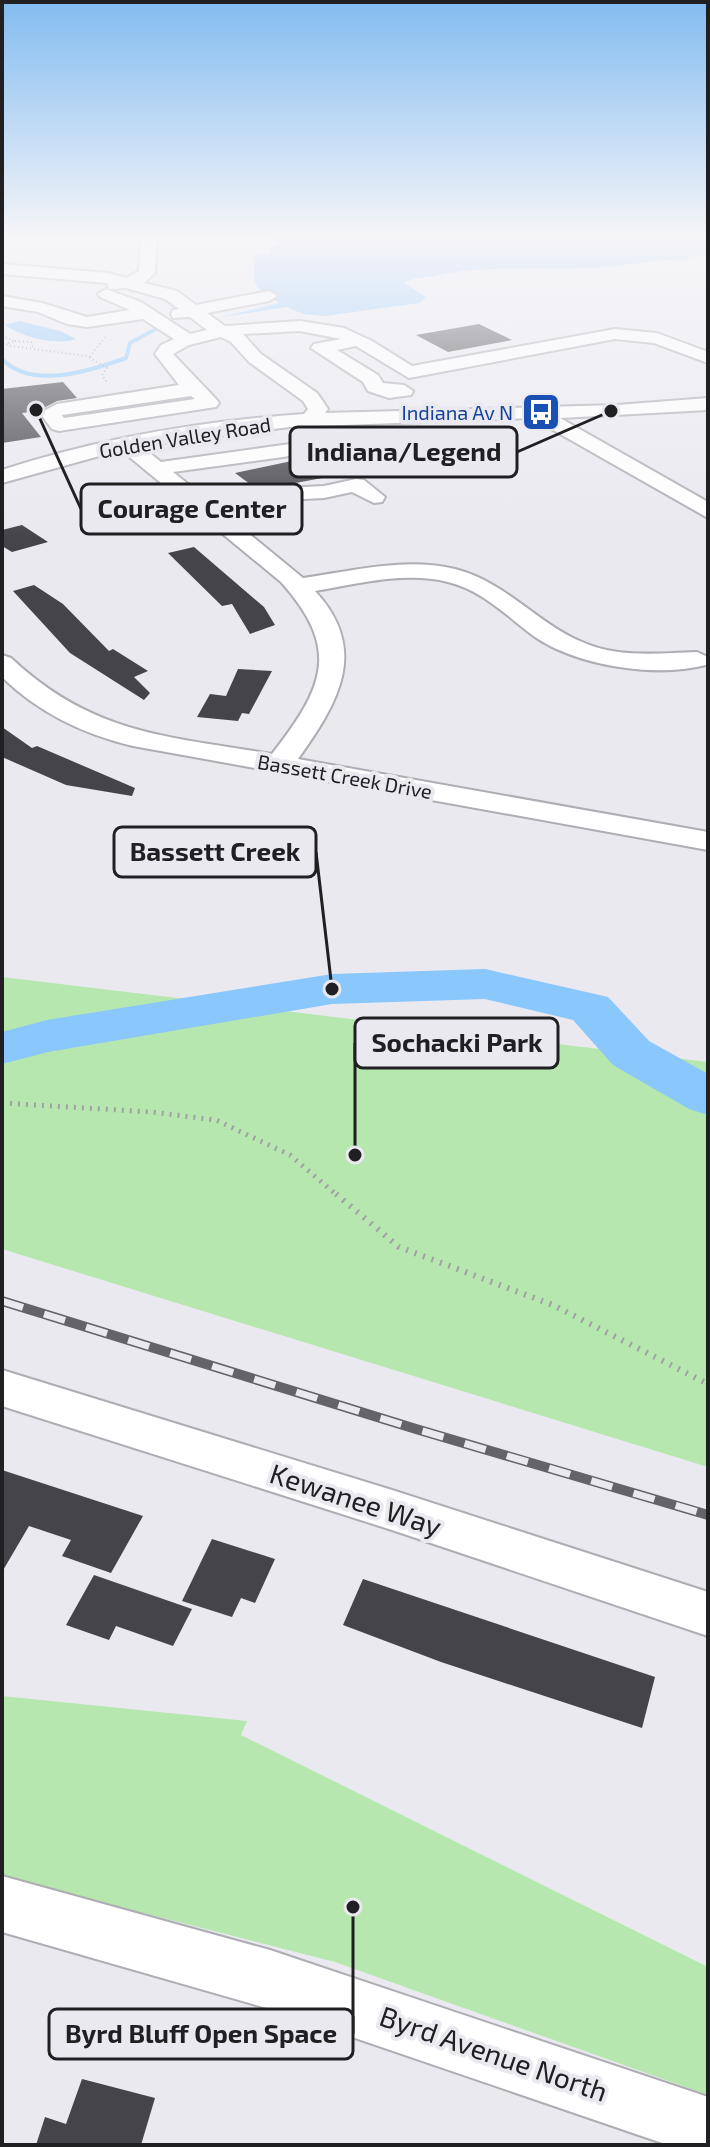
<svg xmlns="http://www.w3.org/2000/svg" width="710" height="2147" font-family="'Exo 2',sans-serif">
  <rect width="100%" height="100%" fill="#eae9f0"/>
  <path fill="#b5e7ae" d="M2,977L708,1062V1467L2,1249Z
    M2,1696L247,1721L241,1735L708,1967V2095L335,1962L2,1877Z"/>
  <path fill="#8ac7fc" d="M274,236H708V255L687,257L691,260C665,257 634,265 606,267C549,272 490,263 434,276C423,278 413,277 404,283L426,297L420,303L324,316L303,314L287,307L222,317L279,303C250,282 255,292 254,255L269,254L273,247L282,243L269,238Z
    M19,321L60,331L76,339C57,346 22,337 5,325Z"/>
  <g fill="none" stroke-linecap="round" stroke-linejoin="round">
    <path stroke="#8ac7fc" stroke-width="4" d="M2,359C32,390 90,371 126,358L130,343L154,330"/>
    <path fill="#8ac7fc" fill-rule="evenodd" d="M485,969L608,997L649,1041L708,1074V1115L689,1109L613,1065L573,1020L485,999L332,1004L48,1052L2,1064V1032L47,1020L332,974Z"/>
  </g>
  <path fill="#444449" d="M479,324L512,340L448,352L416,335Z
    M63,382L77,398L57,401L38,411L22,413L41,437L2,443V389Z
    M306,458L333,476L258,490L235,473Z
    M22,525L48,542L12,552L2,546V530Z
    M194,547L264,607L275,625L250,634L232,604L222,606L168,553Z
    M34,585L63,604L109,651L113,649L148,671L134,677L150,693L144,700L70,653L13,591Z
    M238,669L272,671L249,714L242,713L238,721L197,717L210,694L226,696Z
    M2,727L32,748L37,746L135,788L132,796L66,785L2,757Z
    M2,1470L143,1516L111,1573L62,1556L71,1540L29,1526L2,1572Z
    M212,1539L275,1559L255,1603L241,1598L232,1617L182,1601Z
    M94,1575L192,1609L173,1646L116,1626L109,1640L66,1625Z
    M363,1579L655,1677L642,1728L441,1662L343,1625Z
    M82,2079L155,2098L141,2145H36L45,2117L66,2124Z"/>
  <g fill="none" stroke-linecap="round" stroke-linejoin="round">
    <defs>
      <path id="minor" d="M141,236H157L155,273L144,283L177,291L196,305L269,291L277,296L269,301L207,313L225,326L300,321L344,328L372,341L412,366L615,329L657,333L708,352V363L654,343L615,339L409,378L356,346L337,350L378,375L383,383L404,385L413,391L411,395L389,398L368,391L363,382L311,348L314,344L341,339L300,331L243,334L261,354L317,393L328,409L325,413L617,405L708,398V410L560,418L708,502V518L532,418L290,427L141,446L161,462L319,440L326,442L329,446L319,452L173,472L213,504L285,488L324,486L356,479L364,480L385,497L382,502L374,503L352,492L324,498L285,500L225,514L303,578C353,571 405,557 455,569C507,582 539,626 587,644C622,658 661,653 697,652L708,657L706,665C655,678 578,666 535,637C508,617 482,590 448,582C405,571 357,584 315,591C370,650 338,703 298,759L708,832V850L133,746C83,734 39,713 2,677V655L11,658C93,735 167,736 272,754C323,688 342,650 281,582L121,450L2,483V470C100,438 201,421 304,414L308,409L303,401L249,362L231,342L221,337L189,345L173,354L216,399L219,403L216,407L59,431L52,429L40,413L57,404L179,385L155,354L161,345L174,339L143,319L87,327L67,324L38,312L2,306V296L42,303L87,317L130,310L100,297L98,294L106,289L141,302L190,334L207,330L190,317L173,318L171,314L173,310L179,309L165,299L126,288L109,289L107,283L2,274V264L108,273L126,278L139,271ZM191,396L195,399L64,418L62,415Z
        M2,1370L392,1490L708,1592V1636L392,1530L2,1406Z
        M2,1876L270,1950L708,2097V2145H668L270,2009L2,1932Z"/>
    </defs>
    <use href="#minor" stroke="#adadb3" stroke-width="4"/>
    <path stroke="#a1a0a5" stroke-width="2" stroke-dasharray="1 3" stroke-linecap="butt" d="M2,336L15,341L6,344L11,346L86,356L107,368L102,375L108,384
      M15,341L31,342L33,347
      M90,357L106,336"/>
    <path stroke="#a1a0a5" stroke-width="5" stroke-dasharray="2 6" stroke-linecap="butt" d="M2,1103L152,1112L216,1120L290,1155L338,1196"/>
    <path stroke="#a1a0a5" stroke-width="6" stroke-dasharray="2 7" stroke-linecap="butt" d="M336,1194L399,1247L553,1305L708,1384"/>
    <use href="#minor" fill="#fff" fill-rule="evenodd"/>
    <defs>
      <path id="rail" d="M2,1301L416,1429L708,1515"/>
    </defs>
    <use href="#rail" stroke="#646367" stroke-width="10"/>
    <use href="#rail" stroke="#eae9f0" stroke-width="7" stroke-dasharray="22" stroke-linecap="butt"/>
  </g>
  <linearGradient id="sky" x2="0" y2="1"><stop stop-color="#82bcf0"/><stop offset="0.44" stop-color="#f6f5f8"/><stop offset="1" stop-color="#f6f5f8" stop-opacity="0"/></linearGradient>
  <rect width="710" height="537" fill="url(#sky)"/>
  <defs>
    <symbol id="bus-square" viewBox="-11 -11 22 22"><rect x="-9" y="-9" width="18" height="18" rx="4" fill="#1a4fb4" stroke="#eae9f0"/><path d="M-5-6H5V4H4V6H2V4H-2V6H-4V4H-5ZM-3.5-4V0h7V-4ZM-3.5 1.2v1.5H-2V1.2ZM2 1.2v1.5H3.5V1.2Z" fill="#fff"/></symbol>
  </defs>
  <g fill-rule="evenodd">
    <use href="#bus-square" x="519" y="390" width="44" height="44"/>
  </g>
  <g text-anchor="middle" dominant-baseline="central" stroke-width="8" stroke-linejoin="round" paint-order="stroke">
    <g font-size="20" fill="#164399" stroke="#eae9f0" text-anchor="end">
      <text x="513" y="412">Indiana Av N</text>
    </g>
    <g font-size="20" fill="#202022" stroke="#eae9f0">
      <text transform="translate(185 437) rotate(-9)">Golden Valley Road</text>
      <text transform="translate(345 776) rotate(10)">Bassett Creek Drive</text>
    </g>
    <g font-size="28" fill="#202022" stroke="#eae9f0">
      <text transform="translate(356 1499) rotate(18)">Kewanee Way</text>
      <text transform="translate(494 2053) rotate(19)">Byrd Avenue North</text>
    </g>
  </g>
  <path fill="none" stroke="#202022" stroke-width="3" d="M611 411L517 452M36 410L81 509M332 989L316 852M355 1155L355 1043M353 1907L353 2034"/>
  <g fill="#202022" stroke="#eae9f0" stroke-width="3">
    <circle cx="611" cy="411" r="8"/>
    <circle cx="36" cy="410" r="8"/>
    <circle cx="332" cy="989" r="8"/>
    <circle cx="355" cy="1155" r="8"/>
    <circle cx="353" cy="1907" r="8"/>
  </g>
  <g fill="#eae9f0" stroke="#202022" stroke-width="3">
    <rect x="290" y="427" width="227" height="50" rx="8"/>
    <rect x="81" y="484" width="221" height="50" rx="8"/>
    <rect x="114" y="827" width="202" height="50" rx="8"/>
    <rect x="355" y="1018" width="203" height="50" rx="8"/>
    <rect x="49" y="2009" width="304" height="50" rx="8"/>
  </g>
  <g font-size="26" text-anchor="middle" font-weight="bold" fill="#202022">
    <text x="404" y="461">Indiana/Legend</text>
    <text x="192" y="518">Courage Center</text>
    <text x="215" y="861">Bassett Creek</text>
    <text x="457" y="1052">Sochacki Park</text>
    <text x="201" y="2043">Byrd Bluff Open Space</text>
  </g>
  <rect width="710" height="2147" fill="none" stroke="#202022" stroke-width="8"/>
</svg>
